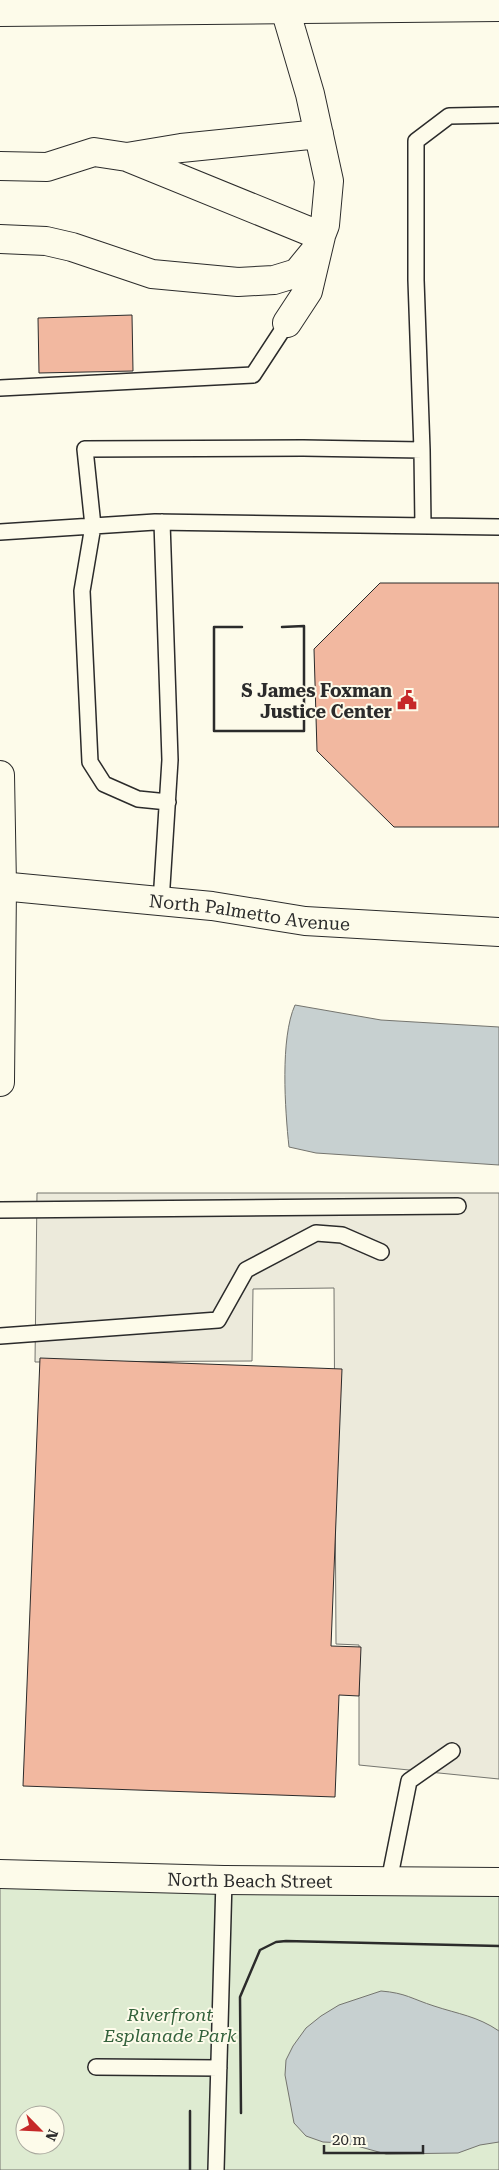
<svg xmlns="http://www.w3.org/2000/svg" width="499" height="2170" font-family="'Roboto Serif',serif">
  <rect width="100%" height="100%" fill="#fdfbea"/>
  <path fill="#deebd1" stroke="#74746e" fill-rule="evenodd" d="M0,1874L499,1882V2170H0ZM25,2115H55V2145H25Z"/>
  <path fill="#eceadb" stroke="#74746e" d="M37,1193H499V1779L359,1765V1645L336,1644L334,1288L253,1289L252,1361L35,1362Z"/>
  <path fill="#c7d0d0" stroke="#74746e" d="M295,1005L381,1020L499,1027V1165L316,1153L289,1147C285,1110 280,1038 295,1005Z
    M381,1991C406,1993 412,1999 434,2006C458,2014 477,2016 499,2031V2142L480,2145L458,2153L386,2154L346,2143L323,2142L306,2136L294,2123L285,2075L286,2060L293,2046L306,2028L321,2016L339,2005Z"/>
  <path fill="#f2b8a0" stroke="#2b2b2b" d="M132,315L133,371L39,373L38,318Z
    M380,583H499V827H394L317,751L314,649Z
    M40,1358L342,1369L331,1646L361,1647L359,1696L339,1695L335,1797L23,1786Z"/>
  <g fill="none" stroke-linecap="round" stroke-linejoin="round">
    <defs>
      <path id="lane" d="M0,388L253,375L287,323
        M422,450L423,526
        M0,532L155,522L499,527
        M168,802L138,799L104,784L90,762L82,591L93,526L85,449L303,448L422,450L416,280V141L449,116L499,115
        M161,902L170,760L162,522
        M0,1210L458,1206
        M0,1336L218,1320L246,1270L316,1233L342,1235L381,1252
        M389,1881L409,1781L452,1751
        M96,2067L219,2068
        M216,2170L224,1880"/>
      <path id="street" d="M127,157L181,148L319,134
        M0,166L47,167L94,152L127,157L321,236L308,291L287,323
        M0,239L46,241L72,247L152,274L238,282L274,280L297,273L315,251L325,225L329,181L310,94L285,9
        M0,775L2,886L0,1082"/>
      <g id="secondary">
        <path id="s1" d="M0,886L212,906L305,921L499,932"/>
        <path id="s2" d="M0,1874L224,1880L499,1882"/>
      </g>
      <path id="primary" d="M0,12L499,7"/>
    </defs>
    <use href="#lane" stroke="#2b2b2b" stroke-width="18"/>
    <use href="#street" stroke="#2b2b2b" stroke-width="30"/>
    <use href="#secondary" stroke="#2b2b2b" stroke-width="30"/>
    <use href="#primary" stroke="#2b2b2b" stroke-width="30"/>
    <use href="#lane" stroke="#fdfbea" stroke-width="15"/>
    <use href="#street" stroke="#fdfbea" stroke-width="28"/>
    <use href="#secondary" stroke="#fdfbea" stroke-width="28"/>
    <use href="#primary" stroke="#fdfbea" stroke-width="28"/>
    <path stroke="#2b2b2b" stroke-width="2.5" d="M242,627H214V731H304V626L282,627
      M241,2113L240,1997L260,1950L276,1942L286,1941L499,1946
      M190,2170V2111"/>
  </g>
  <defs>
    <symbol id="civic-bare" viewBox="-9 -9 18 18"><path d="M-.6-6.5H3V-4.5H.6V-3L4-1V1h2V6H-6V1h2V-1L-.6-3ZM-1.2 2.5V6h2.4V2.5Z" fill="#c62828" stroke="#fdfbea" stroke-width="2.5" paint-order="stroke"/></symbol>
  </defs>
  <g fill-rule="evenodd">
    <use href="#civic-bare" x="393" y="686" width="28" height="28"/>
  </g>
  <g text-anchor="middle" dominant-baseline="central" stroke-width="4" stroke-linejoin="round" paint-order="stroke">
    <g font-size="18" font-weight="bold" fill="#2b2b2b" stroke="#fdfbea" text-anchor="end">
      <text x="392" y="690">S James Foxman<tspan x="392" dy="21">Justice Center</tspan></text>
    </g>
    <g font-size="18" fill="#2b2b2b" stroke="#fdfbea">
      <text stroke="none"><textPath href="#s1" startOffset="251">North Palmetto Avenue</textPath></text>
      <text stroke="none"><textPath href="#s2" startOffset="250">North Beach Street</textPath></text>
    </g>
    <g font-size="18" font-style="italic" fill="#34623c" stroke="#fdfbea">
      <text x="170" y="2014">Riverfront<tspan x="170" dy="21">Esplanade Park</tspan></text>
    </g>
  </g>
  <g transform="translate(40 2130) rotate(114)"><circle r="24" fill="#fdfbea" stroke="#a9a89e"/>
  <path d="M0-4L9 19L0 12L-9 19Z" fill="#c62828"/>
  <text y="-8" font-size="14" font-weight="bold" text-anchor="middle" fill="#2b2b2b">N</text>
  </g>
  <path d="M324 2145v8h99v-8" fill="none" stroke="#2b2b2b" stroke-width="2.5"/>
  <text x="332" y="2145" font-size="15" fill="#2b2b2b" stroke="#fdfbea" stroke-width="4" paint-order="stroke">20 m</text>
</svg>
